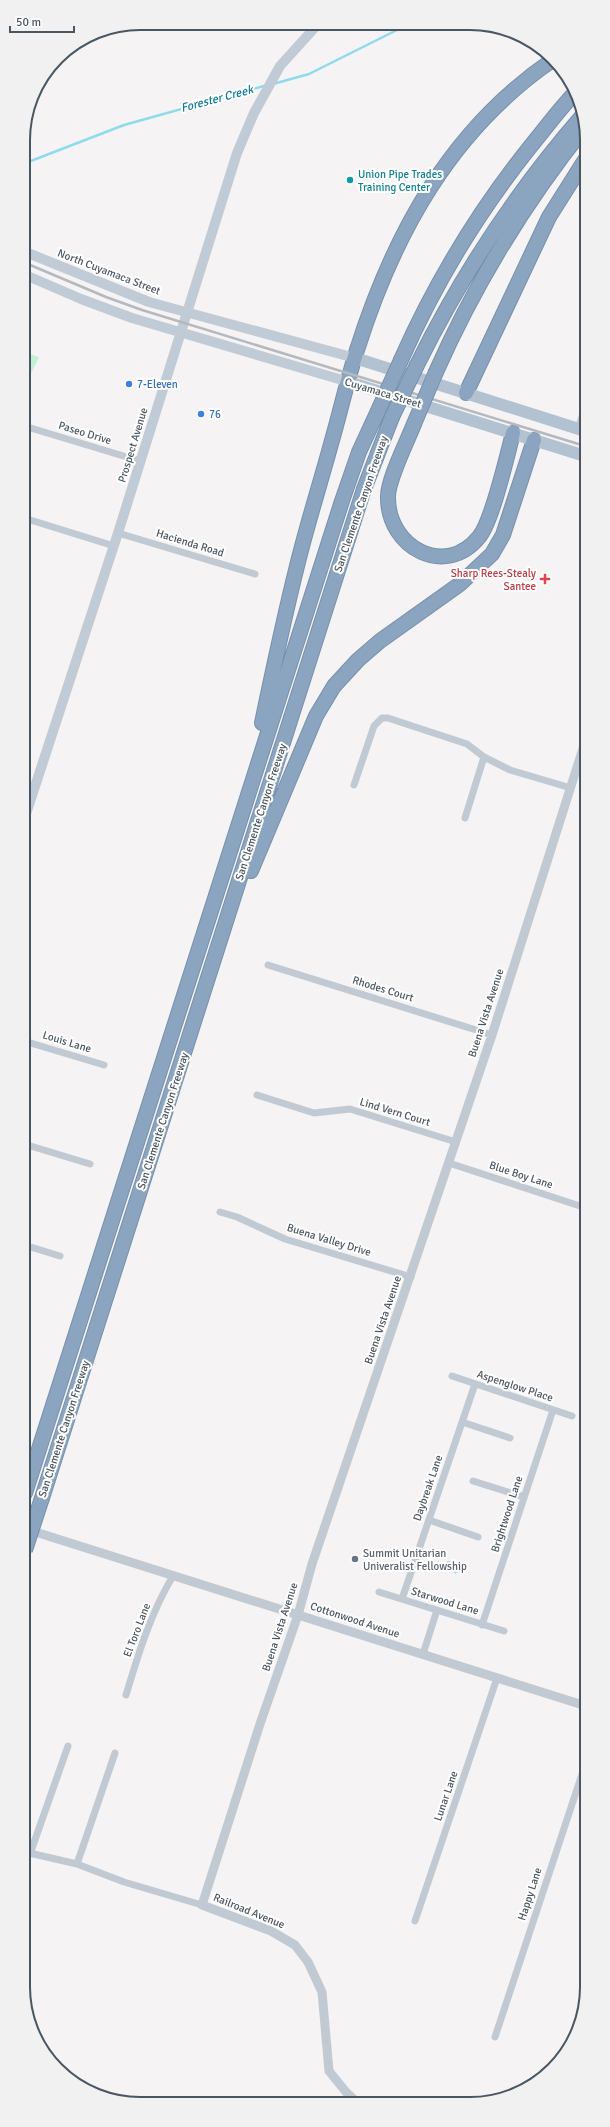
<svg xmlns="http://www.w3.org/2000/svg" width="610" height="2127" font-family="Signika,sans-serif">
  <rect width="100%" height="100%" fill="#f5f3f3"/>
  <path fill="#c3f1d5" d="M23,345L28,347L27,353L39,357L24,388Z"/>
  <path fill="#90daee" d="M447,1561L459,1562L468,1566L464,1574L459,1571L455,1574L453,1570H447Z"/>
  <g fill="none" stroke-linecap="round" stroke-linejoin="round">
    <path stroke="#90daee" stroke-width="2.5" d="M273,84L309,74L407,25
      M23,164L124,125L264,86"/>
    <defs>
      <path id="motorway" d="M401,360C435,283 478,212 530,147C544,130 558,111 573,95
        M417,365C463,272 516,192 583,115
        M436,372C475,284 525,202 585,127
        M466,393L549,217L585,160
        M414,424C407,442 387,481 388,498C388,547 445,579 479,537C492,522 507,456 513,433
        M262,723C273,670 284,618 297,566C307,525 320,484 331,444C340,413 347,381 357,350C394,233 451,129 554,59
        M251,871L316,716L334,686L358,660L380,641L460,584L492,554L503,535L534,440
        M25,1493L342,501L359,452L377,413
        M42,1498L364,489L392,417"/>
    </defs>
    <use href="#motorway" stroke="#7690ad" stroke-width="16"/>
    <path stroke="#c1cad2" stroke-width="7" d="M24,426L140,461
      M578,429L585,407
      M24,518L114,546
      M118,533L255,574
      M354,785L374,726L382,718H388L467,744L484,757L510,770L571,788
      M465,818L484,757
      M268,965L492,1035
      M24,1041L104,1065
      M257,1095L314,1113L350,1109L456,1142
      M24,1144L90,1164
      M449,1163L586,1208
      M220,1212L237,1217L285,1239L411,1277
      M24,1245L60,1256
      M24,1323L27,1324L24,1331
      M452,1376L572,1416
      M462,1422L510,1438
      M473,1481L524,1497
      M429,1520L478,1537
      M379,1592L504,1631
      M402,1599L475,1384
      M482,1625L553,1410
      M423,1654L437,1610
      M126,1695C138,1655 151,1612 173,1576
      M25,1852L77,1864L124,1882L202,1905
      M30,1854L68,1746
      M77,1864L115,1753
      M415,1921L497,1678
      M495,2037L587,1759"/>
    <path stroke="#c1cad2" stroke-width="9" d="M26,1529L586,1706
      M357,2102L346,2092L329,2071L322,1992L308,1962L295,1945L271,1931L202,1905L261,1721L298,1615L312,1564L492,1035L585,742"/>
    <path stroke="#c1cbd6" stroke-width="10" d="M23,251L149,302L355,358
      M23,274L81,299L132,318L349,382
      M24,820L118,533L237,153L254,113L280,66L318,24"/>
    <path stroke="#b3c2d1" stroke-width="12" d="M355,358L585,431
      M349,382L585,456"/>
    <use href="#motorway" stroke="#8ba5c1" stroke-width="14"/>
    <path stroke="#b5b8bd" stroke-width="2.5" d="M23,262L106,297L142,310L585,446"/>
    <defs>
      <path id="motorway-bridge" d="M377,413L401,360
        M392,417L417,365
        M414,424L436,372
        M25,1550L42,1498"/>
    </defs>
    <use href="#motorway-bridge" stroke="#7690ad" stroke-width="16" stroke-linecap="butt"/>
    <use href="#motorway-bridge" stroke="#8ba5c1" stroke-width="14"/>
  </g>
  <circle fill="#0f9aa8" stroke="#fff" stroke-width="1.5" cx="350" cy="180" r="4"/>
  <g fill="#3f7fe0" stroke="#fff" stroke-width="1.5">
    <circle cx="129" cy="384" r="4"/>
    <circle cx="201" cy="414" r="4"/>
  </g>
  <path fill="#e0444e" stroke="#fff" stroke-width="1.5" d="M543 573h4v4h4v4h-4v4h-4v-4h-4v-4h4z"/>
  <circle fill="#6b7280" stroke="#fff" stroke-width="1.5" cx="355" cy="1559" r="4"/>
  <g text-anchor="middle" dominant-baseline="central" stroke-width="4" stroke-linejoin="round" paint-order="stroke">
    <g font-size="11" fill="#0d838f" stroke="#fff" text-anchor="start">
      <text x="358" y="174">Union Pipe Trades<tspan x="358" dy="13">Training Center</tspan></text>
    </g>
    <g font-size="11" fill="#4a5661" stroke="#fff">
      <text transform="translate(109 272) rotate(21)">North Cuyamaca Street</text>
      <text transform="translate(383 393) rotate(17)">Cuyamaca Street</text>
      <text transform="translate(85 433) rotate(17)">Paseo Drive</text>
      <text transform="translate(133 445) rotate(-73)">Prospect Avenue</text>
      <text transform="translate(361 504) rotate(-71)">San Clemente Canyon Freeway</text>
      <text transform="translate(190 543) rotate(17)">Hacienda Road</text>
      <text transform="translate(261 812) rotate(-72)">San Clemente Canyon Freeway</text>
      <text transform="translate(383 989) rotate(17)">Rhodes Court</text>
      <text transform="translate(486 1013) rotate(-72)">Buena Vista Avenue</text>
      <text transform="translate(67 1042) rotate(17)">Louis Lane</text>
      <text transform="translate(395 1112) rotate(17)">Lind Vern Court</text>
      <text transform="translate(163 1121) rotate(-72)">San Clemente Canyon Freeway</text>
      <text transform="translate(521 1175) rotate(18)">Blue Boy Lane</text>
      <text transform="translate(329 1240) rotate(17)">Buena Valley Drive</text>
      <text transform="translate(383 1320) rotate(-71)">Buena Vista Avenue</text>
      <text transform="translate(515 1386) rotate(18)">Aspenglow Place</text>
      <text transform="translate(64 1429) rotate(-72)">San Clemente Canyon Freeway</text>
      <text transform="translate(428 1488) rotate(-71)">Daybreak Lane</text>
      <text transform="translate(507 1514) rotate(-72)">Brightwood Lane</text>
      <text transform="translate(445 1601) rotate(17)">Starwood Lane</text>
      <text transform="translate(355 1620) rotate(18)">Cottonwood Avenue</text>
      <text transform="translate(280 1627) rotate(-72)">Buena Vista Avenue</text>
      <text transform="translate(137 1630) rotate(-69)">El Toro Lane</text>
      <text transform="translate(446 1796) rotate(-71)">Lunar Lane</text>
      <text transform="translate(530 1894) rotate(-72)">Happy Lane</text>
      <text transform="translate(249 1911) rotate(22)">Railroad Avenue</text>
    </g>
    <g font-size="11" fill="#366cbe" stroke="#fff" text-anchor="start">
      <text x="137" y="384">7-Eleven</text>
      <text x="209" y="414">76</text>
    </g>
    <g font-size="11" fill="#be3a42" stroke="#fff" text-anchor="end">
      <text x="536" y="573">Sharp Rees-Stealy<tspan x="536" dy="13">Santee</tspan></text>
    </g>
    <g font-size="11" fill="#5b616d" stroke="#fff" text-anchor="start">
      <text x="363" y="1553">Summit Unitarian<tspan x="363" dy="13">Univeralist Fellowship</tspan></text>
    </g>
    <g font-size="12" font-style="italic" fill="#0c7c9b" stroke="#fff">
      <text transform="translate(217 99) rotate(-15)">Forester Creek</text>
    </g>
  </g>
  <path d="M0 0H610V2127H0ZM140 30H470A110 110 0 0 1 580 140V1987A110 110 0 0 1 470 2097H140A110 110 0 0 1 30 1987V140A110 110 0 0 1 140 30Z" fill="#f1f1f2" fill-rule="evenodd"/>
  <path fill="none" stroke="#4a5661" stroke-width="2" d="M140 30H470A110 110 0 0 1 580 140V1987A110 110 0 0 1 470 2097H140A110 110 0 0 1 30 1987V140A110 110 0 0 1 140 30Z"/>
  <path d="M10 26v6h64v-6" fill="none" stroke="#4a5661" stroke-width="2"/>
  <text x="16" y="26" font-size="12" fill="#4a5661" stroke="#ffffff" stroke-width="3" paint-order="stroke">50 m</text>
</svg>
